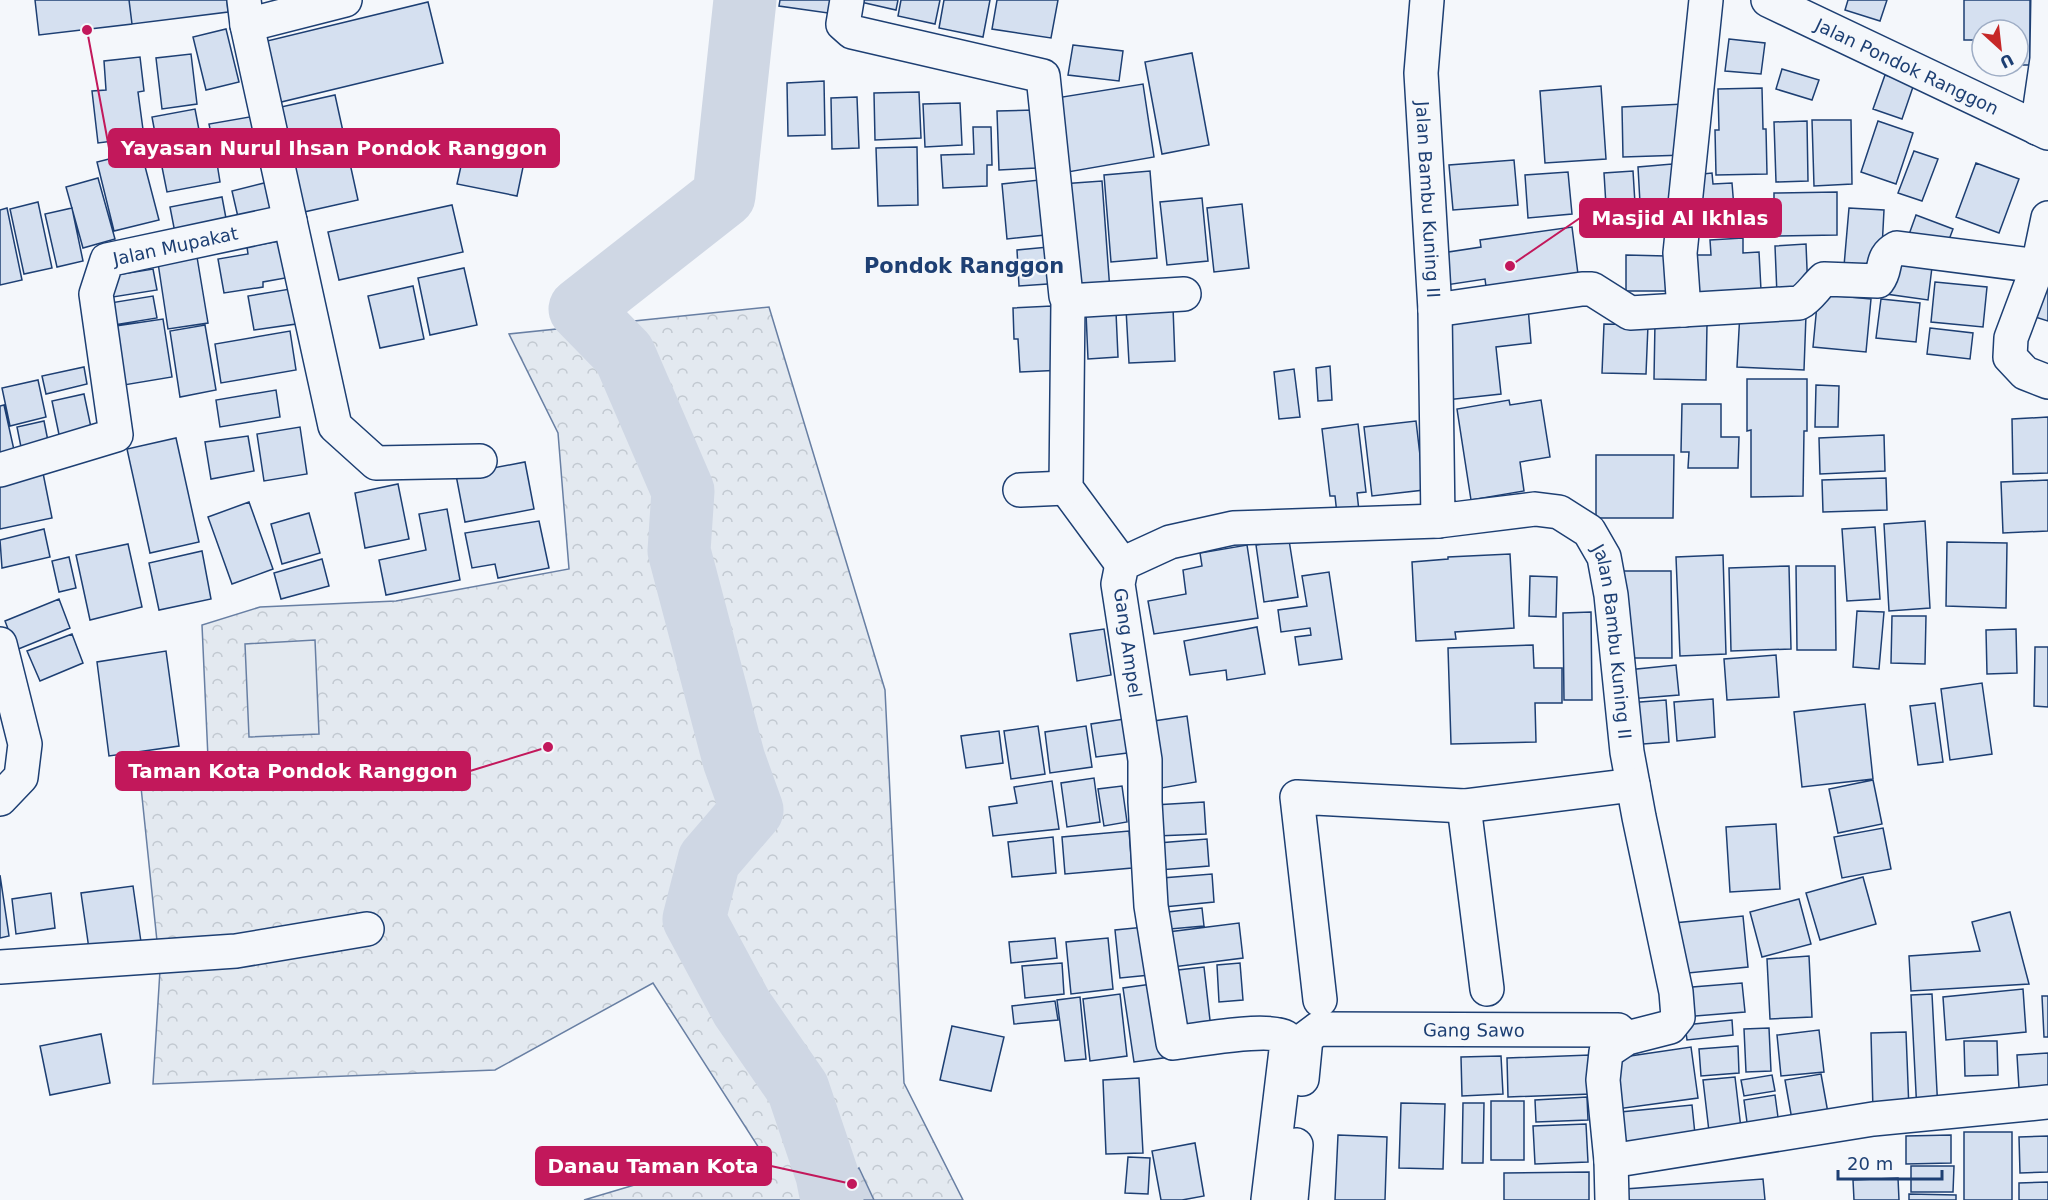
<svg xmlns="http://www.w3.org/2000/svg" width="2048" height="1200" font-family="'DejaVu Sans',sans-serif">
  <defs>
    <pattern id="forest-crowns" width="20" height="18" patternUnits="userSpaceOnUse" patternTransform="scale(1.5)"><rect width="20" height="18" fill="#e3e9f0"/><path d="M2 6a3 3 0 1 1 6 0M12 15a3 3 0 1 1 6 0" fill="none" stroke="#c2c9d1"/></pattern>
    <pattern id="water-ripples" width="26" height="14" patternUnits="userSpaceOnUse" patternTransform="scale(1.5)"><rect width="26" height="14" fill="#cfd7e4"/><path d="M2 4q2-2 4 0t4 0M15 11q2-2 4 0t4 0" fill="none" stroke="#b1bac7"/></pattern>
  </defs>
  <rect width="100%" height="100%" fill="#f4f7fb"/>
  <path fill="url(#forest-crowns)" stroke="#687fa3" stroke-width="1.5" d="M769,307L885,690L904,1083L963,1200H584L759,1148L653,983L495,1070L153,1084L160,970L141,787L208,758L202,625L260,607L396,601L569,569L558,433L509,334Z"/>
  <path fill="#e3e9f0" stroke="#687fa3" stroke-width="1.5" d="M315,640L319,734L249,737L245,644Z"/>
  <path fill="url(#water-ripples)" stroke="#687fa3" stroke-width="1.5" d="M859,1168L874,1200H816Z"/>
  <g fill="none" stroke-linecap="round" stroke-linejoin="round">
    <path stroke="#cfd7e4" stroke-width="63" d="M745,0L724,196L580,309L624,354L683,491L679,551L734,760L752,810L709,860L694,919L742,1008L798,1089L827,1175L832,1200"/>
  </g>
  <path fill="#d5e0f0" stroke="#1d3f73" stroke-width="1.5" d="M35,0H129L132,24L39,35Z
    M129,0H227L228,12L132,24Z
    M780,0H837L835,14L779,6Z
    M852,0H898L896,10Z
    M901,0H940L935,24L898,16Z
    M944,0H990L983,37L939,28Z
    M997,0H1058L1051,38L992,29Z
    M1848,0H1887L1880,21L1845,10Z
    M1964,0H2030V65H2018V30H1982V40H1964Z
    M428,2L443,63L277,103L263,42Z
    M226,29L239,82L206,90L193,37Z
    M1729,39L1765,43L1761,74L1725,71Z
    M1073,45L1123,51L1119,81L1068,75Z
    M1192,53L1209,145L1162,154L1145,62Z
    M191,54L197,104L162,109L156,58Z
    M140,57L144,91L138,92L144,137L98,143L92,91L106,90L104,61Z
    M1782,69L1819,80L1812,100L1776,89Z
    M1885,75L1914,84L1902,119L1873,109Z
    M824,81L825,135L788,136L787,83Z
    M1143,84L1154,157L1068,172L1056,98Z
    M1601,86L1606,159L1545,163L1540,91Z
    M1762,88L1763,129H1766L1767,174L1716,175L1715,130H1719L1718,89Z
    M919,92L921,138L875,140L874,93Z
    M335,95L358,200L295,214L272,109Z
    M857,97L859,148L832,149L831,98Z
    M960,103L962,145L925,147L923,104Z
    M1684,104L1685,155L1623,157L1622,107Z
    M195,109L203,151L160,160L152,117Z
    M1035,110L1036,168L999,170L997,111Z
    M255,116L258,134L213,143L209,124Z
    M1812,120H1851L1852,184L1814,186Z
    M1807,121L1808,181L1776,182L1774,122Z
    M1878,121L1913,133L1896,184L1861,172Z
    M973,127H991L992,165H987V186L943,188L941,155L974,154Z
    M469,130L528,143L517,196L457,184Z
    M917,147L918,205L878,206L876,148Z
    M141,151L159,220L114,231L97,162Z
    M1914,151L1938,159L1922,201L1898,193Z
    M216,157L220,182L167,192L162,167Z
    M1514,160L1518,205L1453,210L1449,165Z
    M1976,163L2019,179L1999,233L1956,217Z
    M1672,164L1675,219L1641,221L1638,167Z
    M1150,171L1157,258L1111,262L1104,175Z
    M1633,171L1636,220L1607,222L1604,173Z
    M1568,172L1572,214L1528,218L1525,175Z
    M1712,173L1713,184L1732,183L1736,233L1695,236L1693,175Z
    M98,178L115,239L83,248L66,187Z
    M1049,179L1055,234L1007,239L1002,184Z
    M1102,181L1110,291L1069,294L1061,184Z
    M268,182L277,221L241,230L232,191Z
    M1837,192V235L1774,236V193Z
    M222,197L228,229L176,238L170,207Z
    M1202,198L1208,261L1167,265L1160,202Z
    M38,202L52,268L24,274L10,209Z
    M1242,204L1249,268L1214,272L1207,208Z
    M452,205L463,252L339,280L328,232Z
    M7,208L22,280L0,285V210Z
    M72,208L83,261L57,267L45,214Z
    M1849,208L1884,210L1881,268L1844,266Z
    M1916,215L1953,229L1944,253L1907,240Z
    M1572,227L1579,282L1487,294L1485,279L1446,285L1442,253L1481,247L1480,240Z
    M1743,238V253L1759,252L1761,290L1699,293L1697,255H1711L1710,240Z
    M285,240L291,277L263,282V287L224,293L218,259L248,254L247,247Z
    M1806,244L1808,293L1777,295L1775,246Z
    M1059,246L1062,283L1019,286L1017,250Z
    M1626,255L1666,256V291H1626Z
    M197,257L208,323L168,329L158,263Z
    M1890,262L1932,267L1928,300L1886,294Z
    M2048,267V321L2032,316Z
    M464,268L477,325L430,335L418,278Z
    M153,269L157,290L113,297L110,276Z
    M1935,282L1987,287L1983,327L1931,322Z
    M413,286L424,339L380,348L368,296Z
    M290,289L296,324L254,330L248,296Z
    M1818,294L1871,299L1866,352L1813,347Z
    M153,296L157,318L114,325L110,303Z
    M1881,299L1920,303L1916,342L1876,338Z
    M1052,306L1064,370L1020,372L1018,339H1014L1013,308Z
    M1173,307L1175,361L1129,363L1126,309Z
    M1528,307L1531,343L1496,347L1501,394L1446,400L1437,317Z
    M1116,312L1118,357L1088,359L1086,313Z
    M1740,312L1806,315L1804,370L1737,367Z
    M163,319L172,377L118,386L109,327Z
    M1655,322L1707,324L1706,380L1654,379Z
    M1604,324L1648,325L1646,374L1602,373Z
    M205,325L216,390L180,397L170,331Z
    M1930,328L1973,333L1970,359L1927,354Z
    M290,331L296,370L221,383L215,344Z
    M1330,366L1332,400L1318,401L1316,368Z
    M84,367L87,384L46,394L42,376Z
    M1294,369L1300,417L1279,419L1274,372Z
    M1747,379H1807V431H1804L1803,496L1751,497V430L1747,431Z
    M38,380L46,417L10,426L2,388Z
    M1816,385L1839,386L1838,427H1815Z
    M276,390L280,417L220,427L216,400Z
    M84,394L93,437L61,444L52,401Z
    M1509,400L1510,405L1541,400L1550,457L1520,462L1524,491L1471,500L1457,409Z
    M1682,404H1721V437H1739L1738,468H1688L1689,452H1681Z
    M4,405L16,459L0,463V406Z
    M2048,417V473L2013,474L2012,419Z
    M44,421L49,446L22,452L17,427Z
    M1416,421L1424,490L1372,496L1364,427Z
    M1358,424L1366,492L1357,493L1359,511L1337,514L1335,496H1330L1322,429Z
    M300,427L307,474L264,481L257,434Z
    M1884,435L1885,471L1820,474L1819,438Z
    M248,436L254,471L211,479L205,442Z
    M176,438L199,542L150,553L127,449Z
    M1596,455H1674L1673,518H1596Z
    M525,462L534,509L465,522L456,475Z
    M42,468L52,518L0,529V478Z
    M1886,478L1887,510L1823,512L1822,480Z
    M2048,480V531L2003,533L2001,482Z
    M398,484L409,539L365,548L355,493Z
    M249,502L273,569L232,584L208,517Z
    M447,509L460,580L386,595L379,560L426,550L419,514Z
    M309,513L320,553L282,564L271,524Z
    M539,521L549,568L498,578L495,564L472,568L465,533Z
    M1925,521L1930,608L1889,611L1884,524Z
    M1875,527L1880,599L1847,601L1842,529Z
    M44,529L50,557L2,568L0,540Z
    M1289,540L1298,597L1264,602L1256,545Z
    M1947,542L2007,543L2006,608L1946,606Z
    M128,544L142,607L90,620L76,555Z
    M1247,545L1258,618L1154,634L1148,601L1186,594L1183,570L1202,566L1200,553Z
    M202,551L211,599L159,610L149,563Z
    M1510,554L1514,628L1455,632L1456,639L1416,641L1412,562L1448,559V557Z
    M1723,555L1726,654L1680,656L1676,557Z
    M69,557L76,588L59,592L52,561Z
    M322,559L329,586L281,599L274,573Z
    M1789,566L1791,649L1731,651L1729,568Z
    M1796,566H1835L1836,650H1797Z
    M1624,571H1671L1672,658H1624Z
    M1329,572L1342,659L1299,665L1295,637L1311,635L1310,628L1281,632L1278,610L1307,606L1302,576Z
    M1530,576L1557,577L1556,617L1529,616Z
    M59,599L70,628L16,650L5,621Z
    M1857,611L1884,612L1879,669L1853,667Z
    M1591,612L1592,700H1564L1563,613Z
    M1892,616H1926L1925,664L1891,663Z
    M1257,627L1265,674L1227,680L1226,670L1190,675L1184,641Z
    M1104,629L1111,675L1077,681L1070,634Z
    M2016,629L2017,673L1987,674L1986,630Z
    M72,634L83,663L40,681L27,651Z
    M1533,645L1534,668H1562V703H1535L1536,742L1451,744L1448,648Z
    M2035,647H2048V707L2034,706Z
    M166,651L179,746L109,756L97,662Z
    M1776,655L1779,697L1727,700L1724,659Z
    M1676,665L1679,695L1629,699L1627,670Z
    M1982,683L1992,754L1950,760L1941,689Z
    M1713,699L1715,737L1677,741L1674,702Z
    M1666,700L1669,742L1630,745L1627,703Z
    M1935,703L1943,762L1918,765L1910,706Z
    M1865,704L1873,779L1802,787L1794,712Z
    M1187,716L1196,782L1156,789L1147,722Z
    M1138,717L1143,751L1096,757L1091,724Z
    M1038,726L1045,774L1011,779L1004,731Z
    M1086,726L1092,767L1050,773L1045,732Z
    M999,731L1003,763L966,768L961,736Z
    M1094,778L1100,822L1067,827L1061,783Z
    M1873,780L1882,824L1838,833L1829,789Z
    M1052,781L1059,829L993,836L989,807L1017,803L1014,787Z
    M1122,786L1127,822L1104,826L1098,789Z
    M1204,802L1206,834L1156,836L1154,805Z
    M1776,824L1780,889L1730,892L1726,827Z
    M1883,828L1891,869L1842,878L1834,837Z
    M1129,831L1132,868L1065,874L1062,837Z
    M1053,837L1056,873L1012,877L1008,842Z
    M1207,839L1209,866L1159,870L1158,843Z
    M1212,874L1214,902L1164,907L1162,878Z
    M0,875L9,936L0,938Z
    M1863,877L1876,924L1820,940L1806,893Z
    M133,886L141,942L89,949L81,893Z
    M51,893L55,928L16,934L12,899Z
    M1799,899L1811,944L1762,957L1750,912Z
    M1202,908L1204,926L1170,929L1168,912Z
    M2010,912L2029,984L1911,991L1909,956L1980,951L1972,922Z
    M1743,916L1748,967L1678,974L1674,923Z
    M1239,923L1243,958L1173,967L1168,932Z
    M1145,927L1150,975L1120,978L1115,930Z
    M1055,938L1057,958L1011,963L1009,942Z
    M1108,938L1113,989L1071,994L1066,942Z
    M1809,956L1812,1017L1770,1019L1767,959Z
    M1062,963L1064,994L1025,998L1022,966Z
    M1240,963L1243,1000L1219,1002L1217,965Z
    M1204,967L1211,1029L1185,1032L1178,970Z
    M1159,983L1170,1057L1134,1062L1123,988Z
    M1742,983L1745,1012L1683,1017L1680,988Z
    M2023,989L2026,1032L1946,1040L1943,997Z
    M1120,994L1127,1056L1090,1061L1083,999Z
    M1932,994L1938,1111L1917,1112L1911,995Z
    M2042,996H2048V1037H2044Z
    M1080,997L1086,1059L1065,1061L1057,1000Z
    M1055,1001L1058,1020L1014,1024L1012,1006Z
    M1732,1020L1733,1035L1687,1040L1685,1025Z
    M952,1026L1004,1037L991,1091L940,1080Z
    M1769,1028L1771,1071L1746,1072L1744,1029Z
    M1819,1030L1824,1072L1781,1076L1777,1035Z
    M1906,1032L1909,1110L1873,1111L1871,1033Z
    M101,1034L110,1083L50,1095L40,1046Z
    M1964,1041H1997L1998,1075L1965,1076Z
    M1738,1046L1739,1073L1701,1076L1699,1049Z
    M1691,1047L1698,1098L1617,1109L1610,1059Z
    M2048,1053V1086L2019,1088L2017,1055Z
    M1590,1055L1591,1094L1508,1097L1507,1058Z
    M1501,1056L1503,1094L1462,1096L1461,1057Z
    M1821,1074L1830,1124L1794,1131L1785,1080Z
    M1772,1075L1775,1091L1744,1096L1741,1080Z
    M1735,1077L1742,1137L1710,1140L1703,1080Z
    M1139,1078L1143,1153L1106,1154L1103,1080Z
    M1775,1095L1780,1132L1749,1137L1744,1100Z
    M1587,1097L1588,1120L1536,1122L1535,1100Z
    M1491,1101H1524V1160H1491Z
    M1401,1103L1445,1104L1443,1169L1399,1168Z
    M1463,1103H1484L1483,1163H1462Z
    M1692,1105L1696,1144L1614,1152L1610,1113Z
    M1586,1124L1588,1162L1535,1164L1533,1126Z
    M1964,1132H2012V1200H1964Z
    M1338,1135L1387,1137L1385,1200H1335Z
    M1951,1135V1163L1906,1164V1136Z
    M2048,1136V1172L2020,1173L2019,1137Z
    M1195,1143L1204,1196L1182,1200H1161L1152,1151Z
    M1128,1157L1150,1158L1148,1194L1125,1193Z
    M1911,1166H1954L1953,1192H1911Z
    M1589,1172V1200H1504V1173Z
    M1898,1178L1899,1200H1854L1853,1180Z
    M1763,1179L1765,1200H1626L1625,1189Z
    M2048,1182V1200H2019V1183Z
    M1909,1194L1956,1195V1200H1909Z"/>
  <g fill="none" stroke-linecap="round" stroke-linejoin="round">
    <defs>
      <g id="minor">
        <path d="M244,0L247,25L335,426L376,463L480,461"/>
        <path d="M847,0L843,24L852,32L1043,76L1066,296L1068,301L1066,488L1122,564"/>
        <path id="s1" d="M1427,0L1421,73L1435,310L1438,521L1535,509L1559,512L1589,531L1604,557L1611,595L1627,752L1639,817L1676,992L1678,1017L1670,1027L1627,1038L1606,1052L1603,1080L1611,1161L1612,1200"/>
        <path id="s2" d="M1768,0L2048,133"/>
        <path d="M247,25L345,0"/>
        <path d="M2037,128L2047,59L2048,1"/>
        <path d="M2048,218L2038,266L2011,338L2010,357L2025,373L2048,382"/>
        <path d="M1068,301L1184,294"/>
        <path d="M1435,310L1582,289H1592L1630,313L1799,303C1809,298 1815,287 1824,279L1878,281C1888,268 1879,258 1897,248L2038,266"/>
        <path d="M1684,310L1680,253L1706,0"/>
        <path id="s3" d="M0,470L116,435L96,294L107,260L290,221"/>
        <path d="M1020,490L1066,488"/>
        <path d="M0,644L25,744L21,777L0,799"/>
        <path d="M1464,806L1487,989"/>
        <path d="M0,967L236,951L367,929"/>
        <path d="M1320,1000L1297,797L1464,806L1633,785"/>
        <path id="s4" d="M1302,1079L1306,1038L1318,1029L1618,1030L1627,1038"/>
        <path d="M1611,1161L1873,1119L2048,1102"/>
        <path d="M1268,1200L1287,1042L1285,1037C1268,1027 1196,1040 1173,1043L1151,906L1145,802V760L1118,584L1122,564L1170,542L1233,528L1438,521"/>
        <path d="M1291,1200L1296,1145"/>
      </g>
    </defs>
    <use href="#minor" stroke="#1d3f73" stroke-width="36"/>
    <use href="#minor" stroke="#f4f7fb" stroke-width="33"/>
  </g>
  <g text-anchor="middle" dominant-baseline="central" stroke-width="4.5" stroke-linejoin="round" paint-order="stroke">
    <g font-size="18" fill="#1d3f73" stroke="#f4f7fb">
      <text stroke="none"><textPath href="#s2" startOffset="154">Jalan Pondok Ranggon</textPath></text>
      <text stroke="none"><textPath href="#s1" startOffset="200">Jalan Bambu Kuning II</textPath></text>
      <text stroke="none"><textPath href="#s3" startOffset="369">Jalan Mupakat</textPath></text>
      <text stroke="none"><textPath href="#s1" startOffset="794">Jalan Bambu Kuning II</textPath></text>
      <text transform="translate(1128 643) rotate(82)">Gang Ampel</text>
      <text stroke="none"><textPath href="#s4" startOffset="212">Gang Sawo</textPath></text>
    </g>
    <g font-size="21" font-weight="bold" fill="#1d3f73" stroke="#f4f7fb">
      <text x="964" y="266">Pondok Ranggon</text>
    </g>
  </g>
  <path fill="none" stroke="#c2185b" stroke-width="2" d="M87 30L109 148M1510 266L1580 218M548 747L470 771M852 1184L771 1166"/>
  <g fill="#c2185b" stroke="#f4f7fb" stroke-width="2">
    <circle cx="87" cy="30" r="6"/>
    <circle cx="1510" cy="266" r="6"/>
    <circle cx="548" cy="747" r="6"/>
    <circle cx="852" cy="1184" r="6"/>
  </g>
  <g fill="#c2185b" stroke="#c2185b" stroke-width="2">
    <rect x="109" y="129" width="450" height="38" rx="6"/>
    <rect x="1580" y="199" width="201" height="38" rx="6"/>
    <rect x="116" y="752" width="354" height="38" rx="6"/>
    <rect x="536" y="1147" width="235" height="38" rx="6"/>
  </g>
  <g font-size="20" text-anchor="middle" font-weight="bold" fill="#fff">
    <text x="334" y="155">Yayasan Nurul Ihsan Pondok Ranggon</text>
    <text x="1680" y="225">Masjid Al Ikhlas</text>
    <text x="293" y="778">Taman Kota Pondok Ranggon</text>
    <text x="653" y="1173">Danau Taman Kota</text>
  </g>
  <g transform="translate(2000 48) rotate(153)"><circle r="28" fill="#f4f7fb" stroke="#9eadc5" stroke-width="1.5"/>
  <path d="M0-4.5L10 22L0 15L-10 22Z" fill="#c62828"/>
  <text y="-9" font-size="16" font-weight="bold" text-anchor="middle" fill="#1d3f73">U</text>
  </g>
  <path d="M1838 1170v9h104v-9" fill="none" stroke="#1d3f73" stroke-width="3"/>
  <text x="1847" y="1170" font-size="18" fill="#1d3f73" stroke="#f4f7fb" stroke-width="4.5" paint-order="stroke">20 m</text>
</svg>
